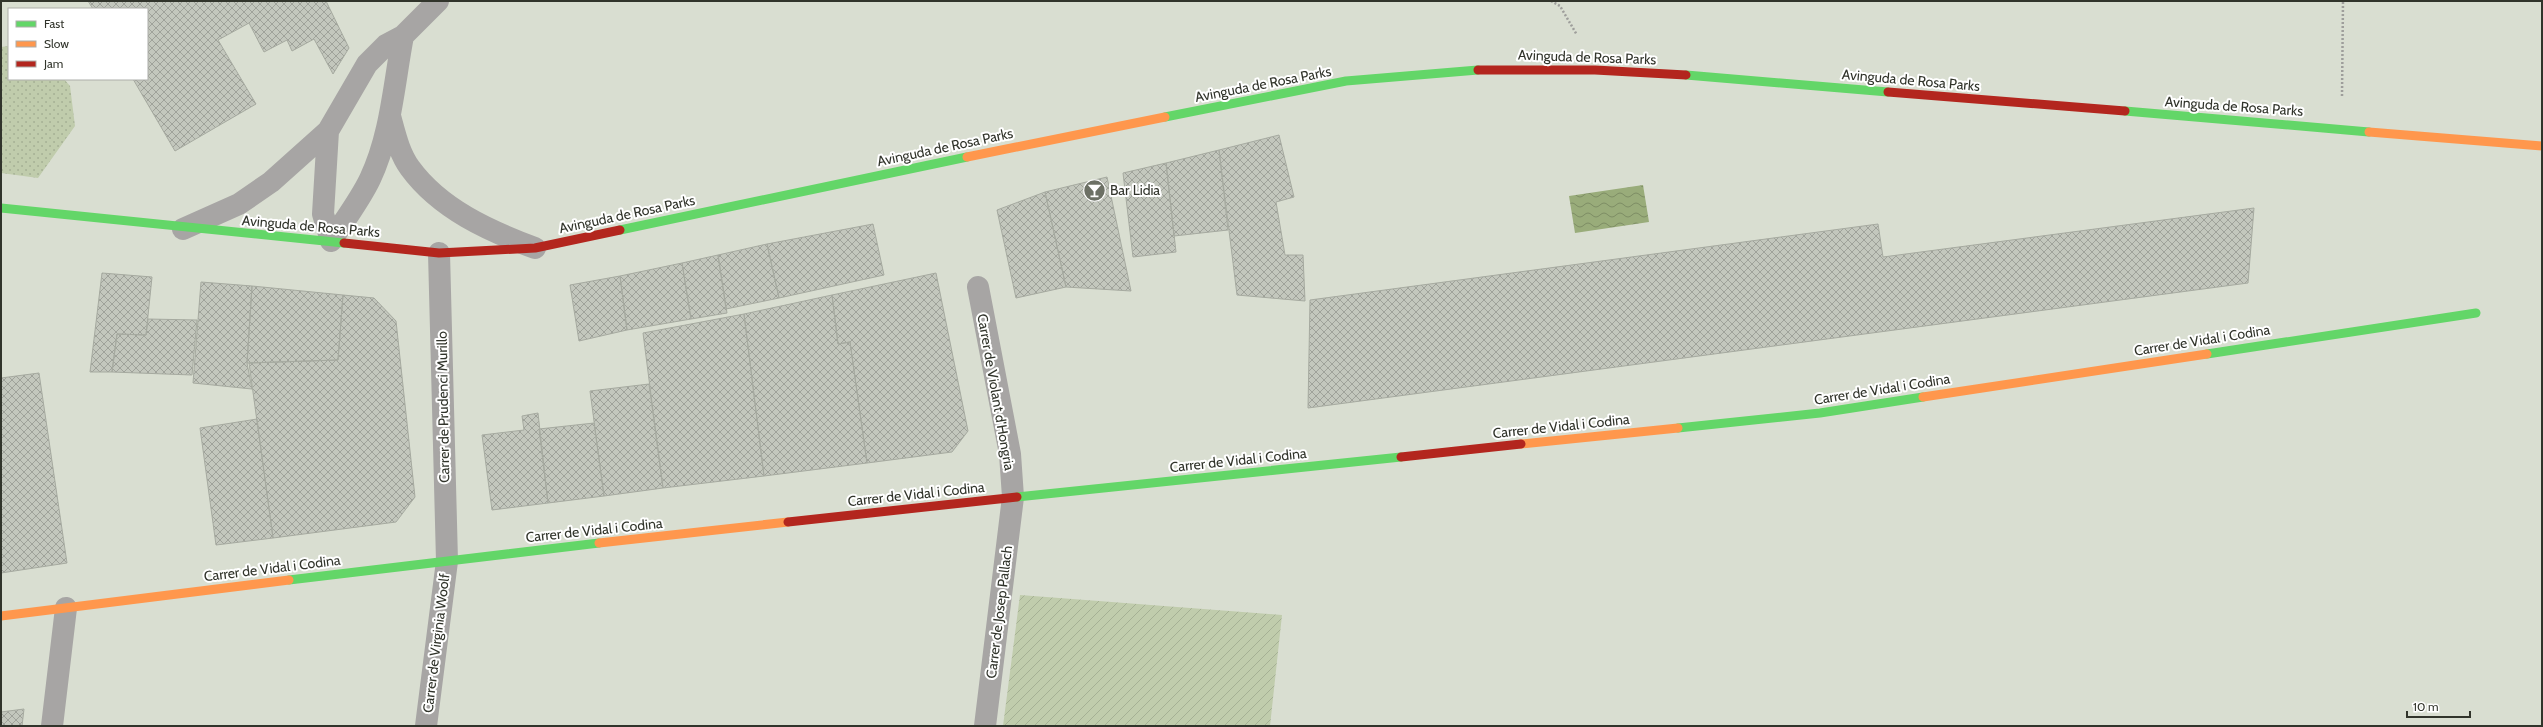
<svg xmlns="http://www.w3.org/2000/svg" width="2543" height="727" font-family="Cabin,sans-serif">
  <defs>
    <pattern id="park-dots" width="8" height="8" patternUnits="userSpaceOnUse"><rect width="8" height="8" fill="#c0ccac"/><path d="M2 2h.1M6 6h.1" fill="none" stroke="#a5b094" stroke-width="1.8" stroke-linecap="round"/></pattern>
    <pattern id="garden-furrows" width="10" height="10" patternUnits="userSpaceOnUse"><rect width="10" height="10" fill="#c0ccac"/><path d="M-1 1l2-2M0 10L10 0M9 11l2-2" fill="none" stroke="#a5b094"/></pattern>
    <pattern id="water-waves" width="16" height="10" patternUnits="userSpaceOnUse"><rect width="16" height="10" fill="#99ac7a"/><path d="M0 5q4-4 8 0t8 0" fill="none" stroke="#7d8d64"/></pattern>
    <pattern id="building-cross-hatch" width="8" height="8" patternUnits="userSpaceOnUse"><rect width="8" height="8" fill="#c3c7bd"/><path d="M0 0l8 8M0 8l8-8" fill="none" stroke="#9fa29a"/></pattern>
  </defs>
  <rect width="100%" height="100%" fill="#d9ded1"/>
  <path fill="url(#park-dots)" d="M9,46V79H64L70,86L75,126L38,178L1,173V47Z"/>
  <path fill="url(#garden-furrows)" d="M1020,595L1282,615L1270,726H1003Z"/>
  <path fill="url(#water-waves)" d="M1643,185L1649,222L1575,233L1569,196Z"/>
  <path fill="url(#building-cross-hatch)" stroke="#a6aaa0" d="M88,1H326L349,48L333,74L314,39L292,51L287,40L264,52L249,23L218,40L256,104L175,151L133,79H147V9H93Z
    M1279,135L1294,197L1276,202L1285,255H1303L1305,301L1237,295L1219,150Z
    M1219,150L1228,230L1174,236L1166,163Z
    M1166,163L1176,252L1133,257L1123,173Z
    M1107,177L1131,291L1066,287L1045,192Z
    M1045,192L1066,287L1016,298L997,210Z
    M2254,208L2248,283L1308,408L1310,300L1878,224L1883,257Z
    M873,224L884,275L779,298L767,244Z
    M767,244L779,298L726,309L718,255Z
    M718,255L727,313L691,319L682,263Z
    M682,263L691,319L627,330L620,276Z
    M102,273L152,277L146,335L117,334L112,372H90Z
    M936,273L968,431L952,452L867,463L850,342L838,344L832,295Z
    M620,276L627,330L579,341L570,285Z
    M201,282L252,286L247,363L252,389L193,383Z
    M252,286L343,295L338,360L247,363Z
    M343,295L374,298L396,321L415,497L396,522L273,538L249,363L338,360Z
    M832,295L838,344L850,342L867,463L764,476L744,314Z
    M744,314L764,476L663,488L643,333Z
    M148,319L197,320L192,375L112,372L117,334L146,335Z
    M39,373L67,563L1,573V378Z
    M649,384L663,488L604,496L590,391Z
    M538,413L548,503L492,510L482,435L524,430L522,416Z
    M257,419L273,538L216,545L200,428Z
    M594,423L604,496L548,503L539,429Z
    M24,709L22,726H1V712Z"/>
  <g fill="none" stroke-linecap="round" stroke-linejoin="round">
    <path stroke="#9e9e9b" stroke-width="2.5" stroke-dasharray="2 2" stroke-linecap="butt" d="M1551,1L1560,6L1577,35
      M2342,96L2343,1"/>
    <path stroke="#a7a5a4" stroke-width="22" d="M390,116C395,134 399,153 410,168C440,209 489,231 535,248
      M328,131L323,214L331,241
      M183,229L239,204L271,182L328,131L367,64L386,45L403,36L438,1
      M331,241C344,221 360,200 370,179C391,135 394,83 403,36
      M978,287L1010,454L1013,497L985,726
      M52,726L66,608
      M426,726L447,561L439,253"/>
    <path stroke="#63d668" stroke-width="9" d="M1686,75L1888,92
      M2125,111L2369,132
      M1165,117L1346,81L1478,70
      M1,208L344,243
      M620,230L967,157
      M2207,354L2476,313
      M1678,428L1820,413L1923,397
      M1017,497L1401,457
      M289,580L599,543"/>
    <path stroke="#ff974d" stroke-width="9" d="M2369,132L2542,146
      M967,157L1165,117
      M1923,397L2207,354
      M1521,444L1678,428
      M599,543L788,522
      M1,616L289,580"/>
    <path stroke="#b3261e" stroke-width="9" d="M1478,70H1595L1686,75
      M1888,92L2125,111
      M344,243L439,253L535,248L620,230
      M1401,457L1521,444
      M788,522L1017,497"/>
  </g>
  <defs>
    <symbol id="bar-disc" viewBox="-11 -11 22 22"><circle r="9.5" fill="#6c7065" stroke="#fff"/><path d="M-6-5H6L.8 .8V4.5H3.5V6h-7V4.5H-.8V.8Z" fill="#fff"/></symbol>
  </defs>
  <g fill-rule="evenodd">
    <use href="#bar-disc" x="1082" y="178" width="25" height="25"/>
  </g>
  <g text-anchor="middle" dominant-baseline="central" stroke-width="4" stroke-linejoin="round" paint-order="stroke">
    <g font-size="14" fill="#31342b" stroke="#fff">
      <text transform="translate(1587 57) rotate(2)">Avinguda de Rosa Parks</text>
      <text transform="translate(1911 80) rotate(5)">Avinguda de Rosa Parks</text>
      <text transform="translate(1263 84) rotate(-11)">Avinguda de Rosa Parks</text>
      <text transform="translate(2234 106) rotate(4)">Avinguda de Rosa Parks</text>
      <text transform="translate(945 147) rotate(-12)">Avinguda de Rosa Parks</text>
      <text transform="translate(627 214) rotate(-12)">Avinguda de Rosa Parks</text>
      <text transform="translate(311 226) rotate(5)">Avinguda de Rosa Parks</text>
      <text transform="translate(2202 340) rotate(-9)">Carrer de Vidal i Codina</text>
      <text transform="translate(1882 389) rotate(-9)">Carrer de Vidal i Codina</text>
      <text transform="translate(996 392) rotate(80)">Carrer de Violant d'Hongria</text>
      <text transform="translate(443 407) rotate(-91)">Carrer de Prudenci Murillo</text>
      <text transform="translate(1561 426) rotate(-6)">Carrer de Vidal i Codina</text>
      <text transform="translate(1238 460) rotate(-6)">Carrer de Vidal i Codina</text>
      <text transform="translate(916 494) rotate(-6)">Carrer de Vidal i Codina</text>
      <text transform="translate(594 530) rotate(-6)">Carrer de Vidal i Codina</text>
      <text transform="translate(272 568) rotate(-7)">Carrer de Vidal i Codina</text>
      <text transform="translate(999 612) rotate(-83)">Carrer de Josep Pallach</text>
      <text transform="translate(436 643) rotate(-83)">Carrer de Virginia Woolf</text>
    </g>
    <g font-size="14" fill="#31342b" stroke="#fff" text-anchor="start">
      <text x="1110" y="190">Bar Lidia</text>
    </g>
  </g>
  <rect width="2543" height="727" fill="none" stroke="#31342b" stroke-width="4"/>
  <rect x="8" y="8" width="140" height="72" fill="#ffffff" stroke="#adaeaa"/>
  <rect x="16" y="21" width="20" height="6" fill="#63d668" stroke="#adaeaa"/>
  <text x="44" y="28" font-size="12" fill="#31342b">Fast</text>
  <rect x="16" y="41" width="20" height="6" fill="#ff974d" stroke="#adaeaa"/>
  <text x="44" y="48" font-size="12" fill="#31342b">Slow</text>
  <rect x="16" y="61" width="20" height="6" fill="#b3261e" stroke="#adaeaa"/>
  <text x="44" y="68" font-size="12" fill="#31342b">Jam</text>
  <path d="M2407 711v6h63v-6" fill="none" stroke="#31342b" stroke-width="2"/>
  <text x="2413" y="711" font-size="12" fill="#31342b" stroke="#ffffff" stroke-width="3" paint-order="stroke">10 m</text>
</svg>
